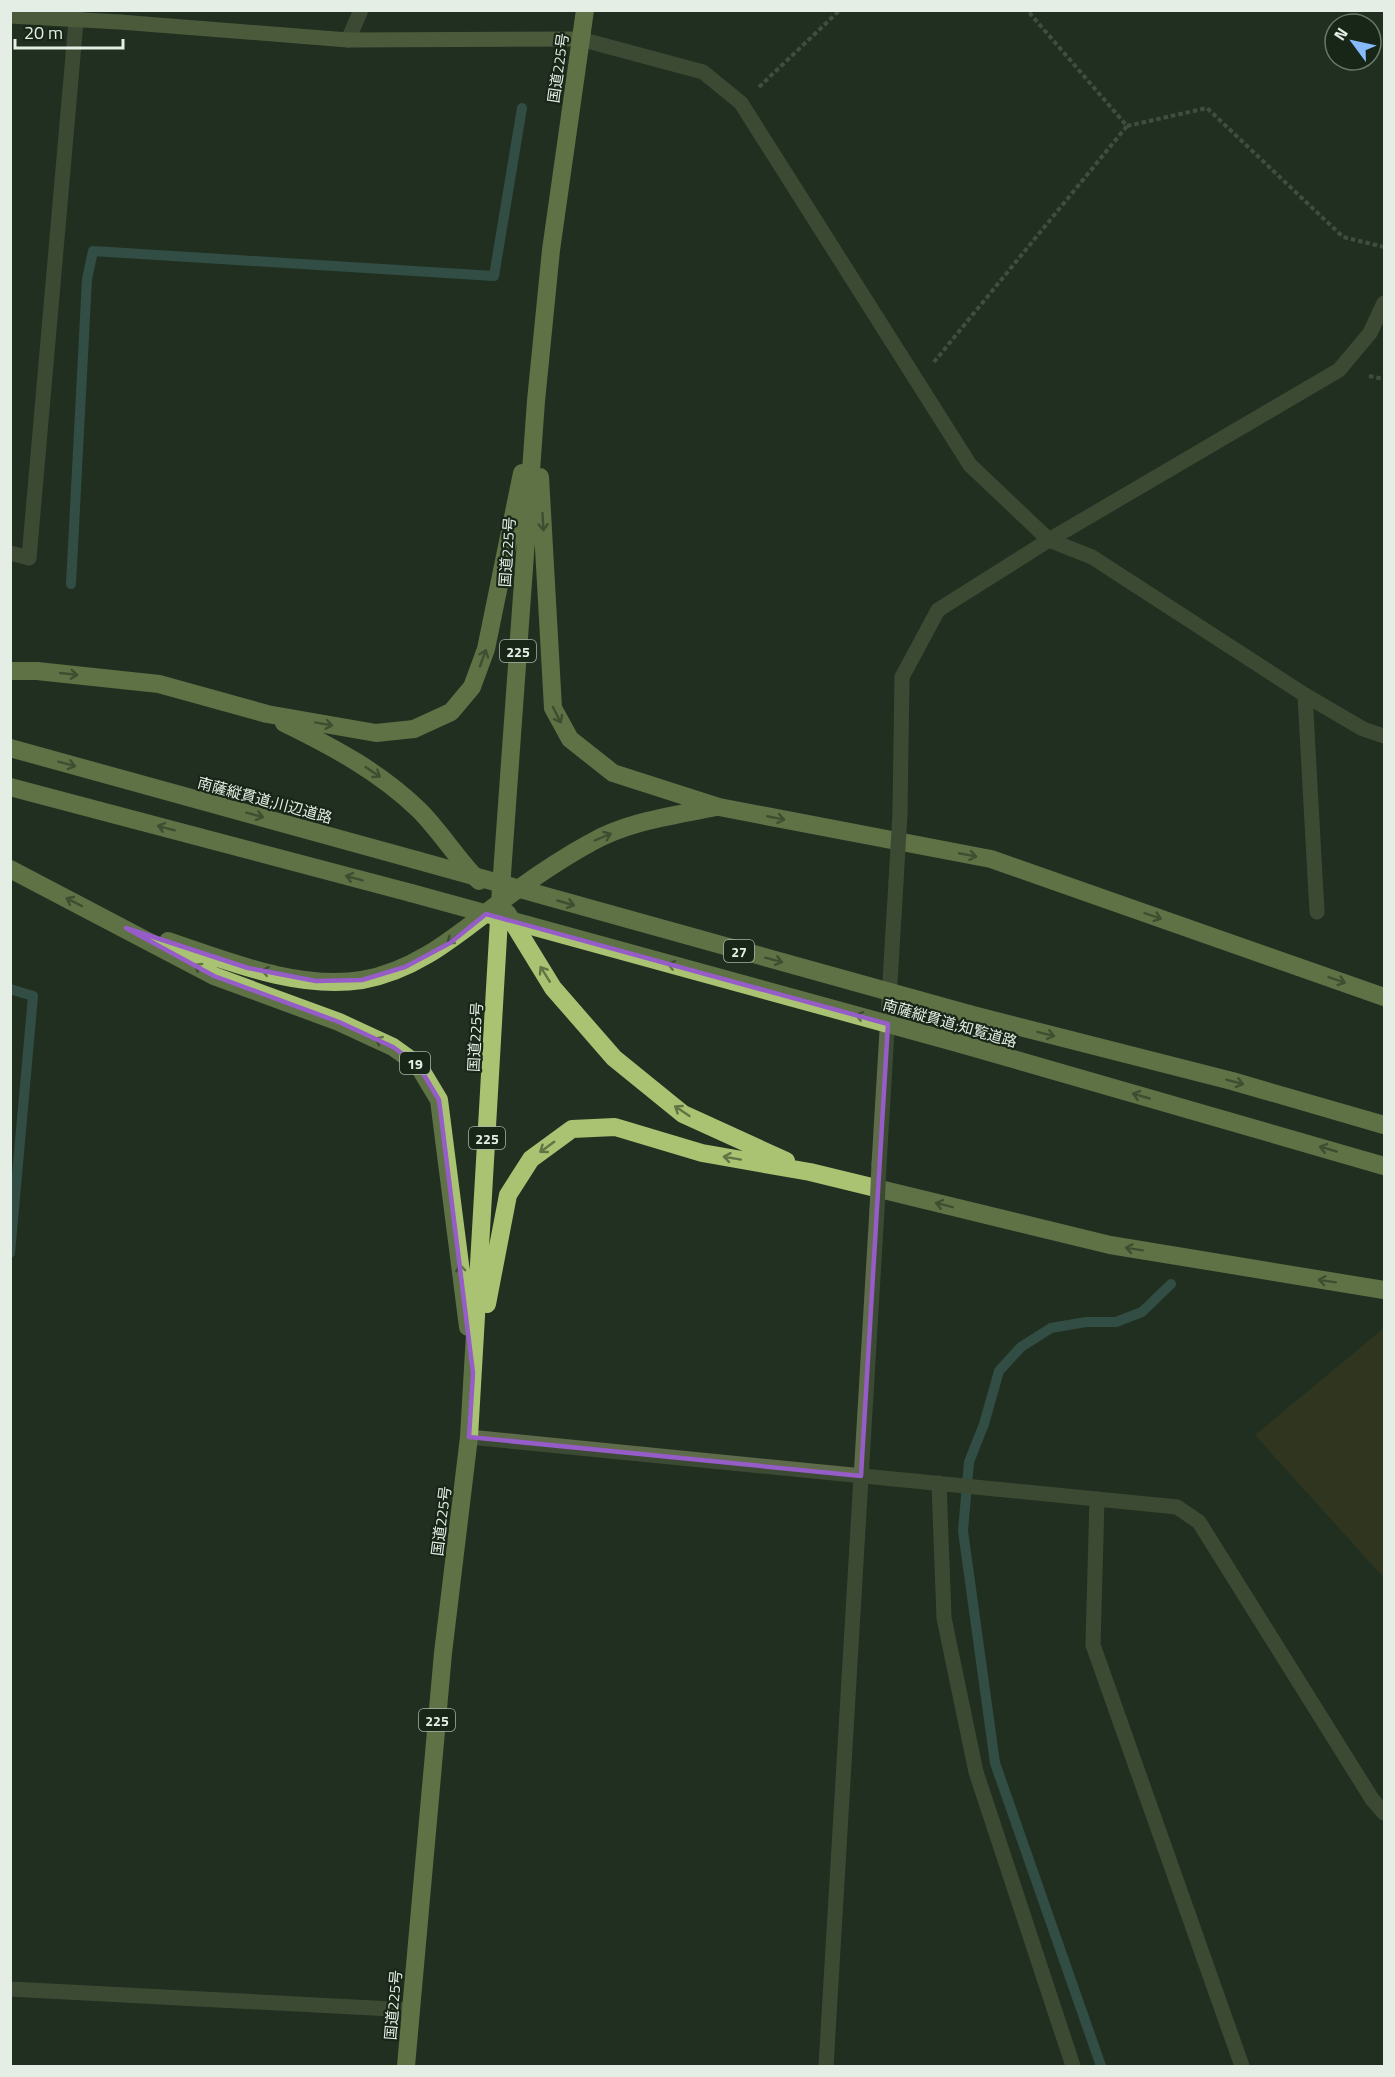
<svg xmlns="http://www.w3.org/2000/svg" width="1395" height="2077" font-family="'Titillium Web','Noto Sans JP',sans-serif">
  <rect width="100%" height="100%" fill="#213021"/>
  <path fill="#413c1d" d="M1384,1328V1578L1255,1435Z"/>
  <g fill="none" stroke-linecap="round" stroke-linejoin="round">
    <path stroke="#45726f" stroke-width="10" d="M71,584L87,279L93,251L494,276L522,108
      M10,989L33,996L10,1253
      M1101,2066L995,1763L963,1531L969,1462L984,1424L999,1371L1021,1347L1051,1328L1086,1322H1116L1142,1312L1171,1284"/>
    <path stroke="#677467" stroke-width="4" stroke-dasharray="4.5 3" stroke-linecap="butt" d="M759,87L840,10
      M1127,126L1207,108L1343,237L1384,247
      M934,362L1127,126L1027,10
      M1369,376L1384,379"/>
    <path stroke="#606b4b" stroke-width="15" d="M580,39L703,72L741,103L970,465L1049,540L1092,557L1305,695L1363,729L1384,736
      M348,40L361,10
      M10,553L29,558L77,10
      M1305,695L1317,912
      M900,813L902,677L938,610L1049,540L1339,370L1370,333L1384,303
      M879,1164L896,882
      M469,1437L1177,1507L1199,1522L1372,1799L1384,1813
      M939,1483L944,1618L976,1772L1073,2066
      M1097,1499L1093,1645L1242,2066
      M10,1989L411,2010
      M826,2066L877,1209"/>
    <path stroke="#7e8f5c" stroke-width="15" d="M10,16L120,22L348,40L580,39"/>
    <path stroke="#a9c372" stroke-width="18" d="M540,477L553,708L570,739L613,773L719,807L991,859L1384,997
      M10,671H37L159,684L267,714L376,733L414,729L451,712L472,687L486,649L522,473
      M284,723C333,747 380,772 419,810C441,832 457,859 479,881
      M10,748L416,860
      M10,787L411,893
      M10,869L214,976L339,1022L393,1047L418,1065L439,1100L468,1327
      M507,913L553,988L614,1058L683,1114L786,1161
      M168,941C228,961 297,990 362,980C416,971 457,935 499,903C527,882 559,860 590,843C628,821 673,816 716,807
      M969,1014L1232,1081L1384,1125
      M961,1044L1384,1166
      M487,1304L508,1195L531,1159L572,1129L615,1127L702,1153L810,1172L1110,1245L1384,1290
      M406,2066L443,1653L469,1437L500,902L536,401L551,250L585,10"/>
    <path stroke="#606b4b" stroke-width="15" d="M896,882L900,813
      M877,1209L879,1164"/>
    <path stroke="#a9c372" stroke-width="18" d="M416,860L969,1014
      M411,893L961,1044"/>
  </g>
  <defs><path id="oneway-shaft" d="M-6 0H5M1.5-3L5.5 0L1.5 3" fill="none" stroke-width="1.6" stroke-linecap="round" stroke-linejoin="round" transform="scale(1.5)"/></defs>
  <g stroke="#607445">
    <use href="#oneway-shaft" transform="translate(543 522) rotate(87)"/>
    <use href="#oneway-shaft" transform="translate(483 658) rotate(-70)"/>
    <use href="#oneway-shaft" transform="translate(69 674) rotate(6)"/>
    <use href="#oneway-shaft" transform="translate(557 715) rotate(63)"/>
    <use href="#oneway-shaft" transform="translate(324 724) rotate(10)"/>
    <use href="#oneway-shaft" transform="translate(67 764) rotate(15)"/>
    <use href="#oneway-shaft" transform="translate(373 772) rotate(34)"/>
    <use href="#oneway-shaft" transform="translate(255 815) rotate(15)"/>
    <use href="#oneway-shaft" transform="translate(776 818) rotate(11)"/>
    <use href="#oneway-shaft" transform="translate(166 828) rotate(-165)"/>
    <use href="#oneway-shaft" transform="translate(603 837) rotate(-23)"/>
    <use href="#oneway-shaft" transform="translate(968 855) rotate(11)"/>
    <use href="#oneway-shaft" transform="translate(354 878) rotate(-165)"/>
    <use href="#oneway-shaft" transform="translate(74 902) rotate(-153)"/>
    <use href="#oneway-shaft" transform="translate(566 903) rotate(16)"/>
    <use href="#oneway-shaft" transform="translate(1153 916) rotate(19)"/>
    <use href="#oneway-shaft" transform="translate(454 938) rotate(143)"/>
    <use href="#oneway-shaft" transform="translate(774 960) rotate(15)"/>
    <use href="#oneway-shaft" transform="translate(676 966) rotate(-165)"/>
    <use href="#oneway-shaft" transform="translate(202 969) rotate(-151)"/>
    <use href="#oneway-shaft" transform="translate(270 972) rotate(-168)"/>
    <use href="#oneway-shaft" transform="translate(545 974) rotate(-122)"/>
    <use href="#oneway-shaft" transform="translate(1337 980) rotate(19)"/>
    <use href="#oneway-shaft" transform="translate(864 1017) rotate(-165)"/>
    <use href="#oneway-shaft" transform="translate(1046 1034) rotate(14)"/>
    <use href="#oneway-shaft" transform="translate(383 1042) rotate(-156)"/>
    <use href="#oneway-shaft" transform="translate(1235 1082) rotate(15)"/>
    <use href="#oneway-shaft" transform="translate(1141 1096) rotate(-164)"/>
    <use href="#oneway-shaft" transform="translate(682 1111) rotate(-146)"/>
    <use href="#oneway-shaft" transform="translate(547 1147) rotate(144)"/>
    <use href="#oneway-shaft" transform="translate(1328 1149) rotate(-164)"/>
    <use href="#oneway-shaft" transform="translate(732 1158) rotate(-170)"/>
    <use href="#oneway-shaft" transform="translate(944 1205) rotate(-166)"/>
    <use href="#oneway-shaft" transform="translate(1134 1249) rotate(-171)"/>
    <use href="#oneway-shaft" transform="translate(461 1273) rotate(-97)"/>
    <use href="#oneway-shaft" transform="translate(1327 1281) rotate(-171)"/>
  </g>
  <path d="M0 0H1395V2077H0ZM486,914L888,1024L861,1476L469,1437L473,1373L439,1100L418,1065L393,1047L339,1022L214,976L126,928L248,968L316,981L362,980L405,967L450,943Z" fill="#213021" fill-opacity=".55" fill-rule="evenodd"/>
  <path fill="none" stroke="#965cc8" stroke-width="4.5" stroke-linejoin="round" d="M486,914L888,1024L861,1476L469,1437L473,1373L439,1100L418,1065L393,1047L339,1022L214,976L126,928L248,968L316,981L362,980L405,967L450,943Z"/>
  <g text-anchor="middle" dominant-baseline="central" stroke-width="4.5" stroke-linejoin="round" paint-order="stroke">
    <g fill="#182618" stroke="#a8b2a8" stroke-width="1.5">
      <rect x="500" y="640" width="36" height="22" rx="4.5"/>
      <rect x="724" y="940" width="30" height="22" rx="4.5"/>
      <rect x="400" y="1052" width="30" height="22" rx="4.5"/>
      <rect x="469" y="1127" width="36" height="22" rx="4.5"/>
      <rect x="419" y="1709" width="36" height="22" rx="4.5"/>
    </g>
    <g font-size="14" font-weight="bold" fill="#e5eee5">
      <text x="518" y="651">225</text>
      <text x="739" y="951">27</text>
      <text x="415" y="1063">19</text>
      <text x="487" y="1138">225</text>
      <text x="437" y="1720">225</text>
    </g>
    <g font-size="15" fill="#e5eee5" stroke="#182618">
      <text transform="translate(558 68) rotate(-82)">国道225号</text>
      <text transform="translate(507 552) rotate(-86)">国道225号</text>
      <text transform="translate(265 800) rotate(15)">南薩縦貫道;川辺道路</text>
      <text transform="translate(950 1023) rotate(16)">南薩縦貫道;知覧道路</text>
      <text transform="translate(475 1037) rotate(-87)">国道225号</text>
      <text transform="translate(441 1521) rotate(-83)">国道225号</text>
      <text transform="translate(393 2005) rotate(-85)">国道225号</text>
    </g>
  </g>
  <rect width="1395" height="2077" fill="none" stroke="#e5eee5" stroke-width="24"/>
  <g transform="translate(1353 42) rotate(303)"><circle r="28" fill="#182618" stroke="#6a766a" stroke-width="1.5"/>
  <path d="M0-4.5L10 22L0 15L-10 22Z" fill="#87bbfb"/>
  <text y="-9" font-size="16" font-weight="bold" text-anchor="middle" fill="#e5eee5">N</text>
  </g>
  <path d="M15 39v9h108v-9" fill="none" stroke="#e5eee5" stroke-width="3"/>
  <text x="24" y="39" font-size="18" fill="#e5eee5" stroke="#182618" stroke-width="4.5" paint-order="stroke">20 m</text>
</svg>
